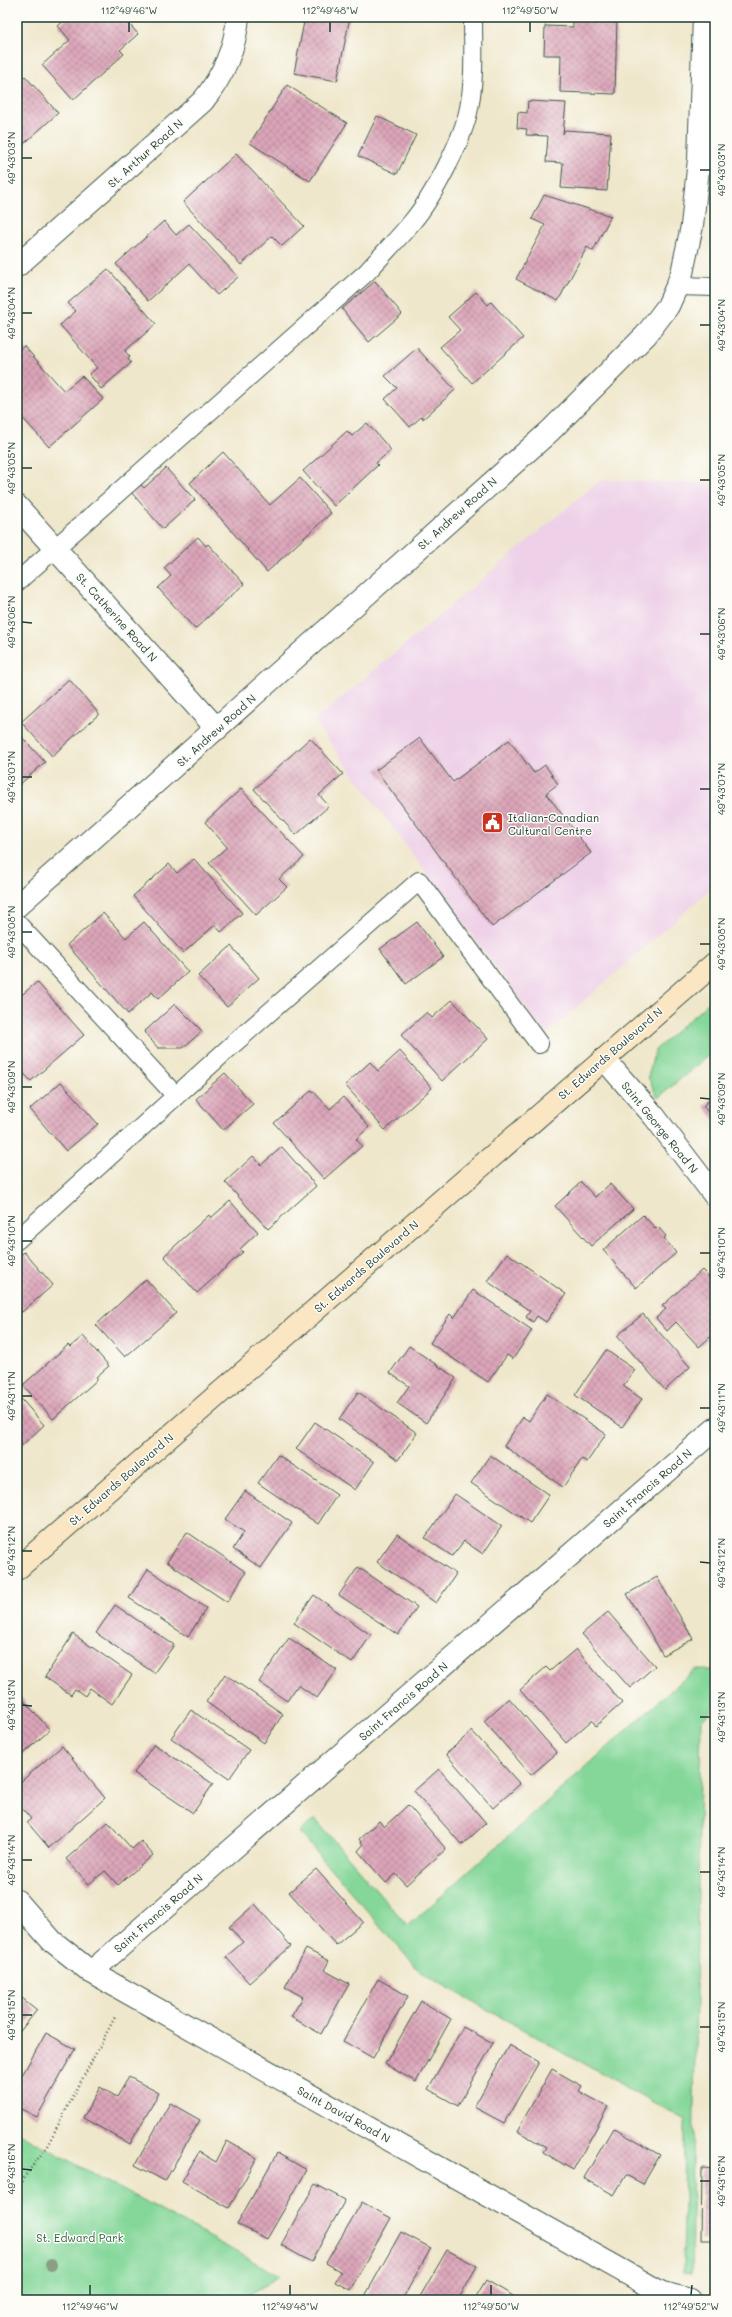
<svg xmlns="http://www.w3.org/2000/svg" width="732" height="2317" font-family="Mali,sans-serif">
  <defs>
    <pattern id="building-cross-hatch" width="8" height="8" patternUnits="userSpaceOnUse"><rect width="8" height="8" fill="#dca5b9"/><path d="M0 0l8 8M0 8l8-8" fill="none" stroke="#b28897"/></pattern>
  </defs>
  <rect width="100%" height="100%" fill="#fdfcf7"/>
  <filter id="ink" filterUnits="userSpaceOnUse"><feTurbulence type="fractalNoise" baseFrequency=".025" numOctaves="2"/><feDisplacementMap in="SourceGraphic" scale="8" xChannelSelector="R" yChannelSelector="G"/><feConvolveMatrix kernelMatrix="1 2 1 2 8 2 1 2 1" color-interpolation-filters="sRGB"/></filter>
  <filter id="wash" filterUnits="userSpaceOnUse"><feTurbulence type="fractalNoise" baseFrequency=".012" numOctaves="4" result="noise"/><feDisplacementMap in="SourceGraphic" scale="16" xChannelSelector="R" yChannelSelector="G"/><feGaussianBlur stdDeviation="0.9" result="paint"/><feColorMatrix in="noise" values="0 0 0 0 0 0 0 0 0 0 0 0 0 0 0 0 0 1.4 0 .05"/><feComposite in="paint" operator="in"/></filter>
  <g filter="url(#wash)">
    <rect width="100%" height="100%" fill="#efe7cb"/>
    <path fill="#eed0e8" d="M600,480L715,484V885L546,1035L314,721Z"/>
    <path fill="#84d799" stroke="#528a66" d="M715,997V1050L658,1098L648,1077L655,1050Z
      M694,1670H715V1706L701,1722L691,2274L683,2273L685,2120L420,1972L299,1832L315,1819L408,1926Z
      M17,2132L46,2148L280,2276L239,2300H17Z"/>
    <g id="blocks">
      <path fill="url(#building-cross-hatch)" d="M68,17H91L95,22L101,17H123L138,34L120,50L124,54L73,100L42,65L70,40L58,26Z
        M305,17H350L337,81L294,73Z
        M573,17H617L615,94L560,92L561,55H544L545,26L573,27Z
        M25,76L58,113L17,150V84Z
        M287,85L347,123L310,181L250,143Z
        M528,101L566,103L563,134L565,130L611,133L607,191L561,188L563,163L546,162L548,136L526,135L527,129L517,128L518,112L527,113Z
        M377,116L416,135L397,174L358,156Z
        M236,154L304,226L282,246L272,236L241,265L183,202Z
        M544,195L611,216L593,251L587,247L558,301L516,279L545,225L532,219Z
        M164,221L176,235L189,224L238,277L217,295L189,264L148,301L116,264Z
        M108,269L156,324L125,351L130,357L128,359L131,363L101,389L89,374L97,368L60,325L76,311L68,303Z
        M375,281L402,314L369,342L342,309Z
        M476,292L488,305L491,302L523,338L472,383L440,347L460,330L448,317Z
        M24,346L64,391L82,376L103,399L49,447L17,412V352Z
        M417,348L455,390L423,419L422,416L410,427L385,399L397,388L385,376Z
        M367,423L391,450L376,463L378,465L334,506L303,471L347,431L352,436Z
        M223,452L270,505L300,478L331,513L267,572L190,483Z
        M166,468L195,500L163,529L131,492L140,484L144,488Z
        M198,537L206,546L208,544L244,584L195,629L158,588L171,576L164,568Z
        M69,679L99,714L52,756L21,722Z
        M17,732L45,762L17,787Z
        M310,738L343,774L319,795L329,806L296,835L254,789Z
        M420,738L453,782L509,740L534,773L545,765L558,784L546,793L591,853L492,927L376,770Z
        M241,789L304,857L279,879L287,887L256,915L209,863L227,847L205,822Z
        M194,859L242,913L221,932L215,925L183,953L133,896L169,864L177,873Z
        M103,913L126,938L144,922L188,972L158,999L152,992L128,1014L67,945Z
        M417,922L443,957L406,984L380,949Z
        M231,946L259,978L227,1007L198,976Z
        M37,982L84,1035L31,1081L17,1066V999Z
        M452,1000L488,1039L442,1081L401,1035L427,1012L432,1018Z
        M175,1004L202,1031L183,1048H158L144,1032Z
        M400,1051L432,1088L385,1130L345,1085L370,1062L378,1071Z
        M225,1073L253,1104L223,1130L196,1099Z
        M61,1082L98,1124L66,1151L30,1109Z
        M312,1090L330,1109L343,1097L369,1127L356,1139L362,1146L324,1179L274,1123Z
        M715,1095V1120L703,1106Z
        M282,1147L316,1186L268,1229L225,1182L253,1156L261,1165Z
        M581,1182L595,1197L610,1184L633,1209L591,1246L555,1206Z
        M230,1201L258,1232L240,1249L243,1252L197,1293L164,1256L209,1215L211,1218Z
        M643,1215L656,1229L658,1227L666,1236L664,1238L676,1253L636,1288L603,1250Z
        M24,1252L53,1285L22,1312L17,1307V1258Z
        M507,1253L566,1294L546,1322L537,1316L533,1322L526,1317L530,1311L487,1281Z
        M702,1270L715,1284V1304L710,1308L715,1313V1333L699,1347L676,1322L667,1331L656,1318L666,1309L662,1306Z
        M146,1279L176,1313L125,1357L96,1325Z
        M473,1290L532,1330L513,1359L507,1355L488,1382L430,1343L450,1314L454,1318Z
        M643,1314L690,1367L665,1390L617,1336Z
        M83,1336L109,1366L96,1377L98,1379L53,1419L23,1385L68,1345L70,1347Z
        M409,1346L456,1378L426,1423L397,1403L409,1386L390,1373Z
        M606,1350L635,1370L623,1386L642,1399L622,1427L575,1395Z
        M358,1392L417,1433L398,1460L339,1419Z
        M17,1394L44,1425L17,1450Z
        M547,1394L606,1434L587,1462L582,1459L563,1487L504,1446L523,1417L529,1421Z
        M315,1422L374,1462L355,1490L296,1449Z
        M278,1455L337,1495L318,1524L258,1483Z
        M490,1455L549,1495L530,1523L471,1483Z
        M245,1491L292,1523L261,1568L233,1549L244,1532L225,1519Z
        M455,1494L502,1526L483,1554L464,1541L452,1556L425,1538Z
        M187,1532L246,1572L227,1602L167,1562Z
        M397,1534L456,1574L436,1603L377,1562Z
        M358,1567L417,1607L398,1635L339,1595Z
        M148,1569L206,1608L188,1637L129,1598Z
        M657,1577L693,1639L663,1655L627,1594Z
        M314,1595L371,1635L352,1663L294,1623Z
        M115,1605L174,1645L154,1673L96,1633Z
        M608,1612L655,1666L630,1688L582,1634Z
        M73,1634L132,1675L112,1704L90,1688L85,1696L75,1689L71,1695L45,1677Z
        M289,1638L337,1670L317,1698L298,1685L287,1701L259,1682Z
        M576,1649L622,1703L596,1726L592,1720L566,1743L520,1690L546,1667L550,1671Z
        M225,1674L283,1714L264,1743L206,1702Z
        M17,1693L50,1730L17,1759Z
        M509,1698L557,1753L531,1775L484,1721Z
        M191,1710L249,1750L229,1779L171,1738Z
        M472,1731L520,1784L493,1808L446,1754Z
        M154,1744L213,1784L193,1813L134,1773Z
        M62,1746L105,1798L49,1848L27,1822L31,1819L17,1802V1785Z
        M439,1769L486,1823L462,1845L414,1791Z
        M408,1805L446,1849L406,1885L396,1874L386,1883L358,1851L363,1845L359,1839L379,1821L384,1827Z
        M108,1822L132,1849L141,1841L153,1855L118,1885L105,1871L89,1884L66,1859Z
        M316,1869L363,1922L336,1945L289,1892Z
        M255,1904L291,1946L249,1983L226,1957L243,1942L229,1927Z
        M306,1949L329,1961L324,1970L349,1984L321,2034L291,2017L303,1997L285,1987Z
        M378,1979L408,1996L373,2058L343,2041Z
        M17,1994L37,2010L17,2035Z
        M421,2001L451,2019L416,2082L385,2064Z
        M463,2027L493,2043L458,2106L428,2089Z
        M46,2033L75,2049L37,2117L17,2107V2084Z
        M509,2045L539,2062L504,2123L474,2107Z
        M552,2069L582,2086L579,2091L608,2107L573,2170L543,2152L546,2147L517,2131Z
        M129,2077L159,2093L130,2144L83,2118L100,2087L117,2097Z
        M170,2103L200,2120L165,2181L135,2165Z
        M613,2128L660,2155L643,2184L626,2175L614,2195L584,2178Z
        M227,2141L257,2158L229,2208L182,2181L199,2152L216,2162Z
        M277,2153L307,2170L267,2239L237,2224Z
        M702,2168L715,2169V2240H701Z
        M315,2184L345,2200L311,2262L281,2245Z
        M362,2202L391,2218L350,2290L335,2282L341,2272L326,2263Z
        M401,2232L431,2248L402,2300H371L365,2296Z
        M447,2250L477,2266L458,2300H418Z
        M486,2280L515,2297L514,2300H474Z"/>
    </g>
  </g>
  <g filter="url(#ink)">
    <use href="#blocks" fill-opacity="0" stroke="#3e564b" stroke-width="1"/>
    <g fill="none" stroke-linecap="round" stroke-linejoin="round">
      <defs>
        <path id="lane" d="M677,286L715,287
          M17,582L367,272C382,255 398,239 412,222C433,197 463,140 469,108C475,78 473,48 473,17
          M17,923L176,1096
          M17,1240L231,1046L419,881L539,1044"/>
        <path id="street" d="M17,266L203,101C223,76 235,50 238,17
          M17,506L217,729
          M17,906L550,431L646,335L668,306L677,286L682,273L692,226L699,159L704,17
          M604,1059L654,1116L715,1196
          M17,1901L52,1941L91,1972L662,2293L690,2300
          M91,1972L715,1429"/>
        <path id="secondary" d="M17,1569L715,963"/>
      </defs>
      <use href="#lane" stroke="#3e564b" stroke-width="20"/>
      <use href="#street" stroke="#3e564b" stroke-width="24"/>
      <use href="#secondary" stroke="#3e564b" stroke-width="24"/>
      <path stroke="#3e564b" stroke-width="2.5" stroke-dasharray="1 3" stroke-linecap="butt" d="M17,2197L22,2180L46,2148L115,2017"/>
      <use href="#lane" stroke="#fff" stroke-width="18"/>
      <use href="#street" stroke="#fff" stroke-width="22"/>
      <use href="#secondary" stroke="#fbe6c3" stroke-width="22"/>
    </g>
    <circle fill="#8a9f86" cx="51" cy="2265" r="6"/>
  </g>
  <path fill="none" stroke="#1f3d34" stroke-width="1.5" d="M129,32V22M330,32V22M530,32V22M22,158H32M700,170H710M22,313H32M700,325H710M22,468H32M700,480H710M22,622L32,623M700,634H710M22,777H32M700,789H710M22,932H32M700,944H710M22,1087H32M700,1098L710,1099M22,1241H32M700,1253H710M22,1396H32M700,1408H710M22,1551H32M700,1562L710,1563M22,1705L32,1706M700,1717H710M22,1860H32M700,1872H710M22,2015H32M700,2027H710M22,2169L32,2170M700,2181H710M90,2295V2285M290,2295V2285M491,2295V2285M691,2295L692,2285"/>
  <defs>
    <symbol id="civic-square" viewBox="-11 -11 22 22"><rect x="-9" y="-9" width="18" height="18" rx="4" fill="#c8321e" stroke="#fdfcf7"/><path d="M-.6-6.5H3V-4.5H.6V-3L4-1V1h2V6H-6V1h2V-1L-.6-3ZM-1.2 2.5V6h2.4V2.5Z" fill="#fff"/></symbol>
  </defs>
  <g fill-rule="evenodd">
    <use href="#civic-square" x="480" y="810" width="25" height="25"/>
  </g>
  <g text-anchor="middle" dominant-baseline="central" stroke-width="3" stroke-linejoin="round" paint-order="stroke">
    <g font-size="11" fill="#1f3d34" stroke="#fdfcf7">
      <text transform="translate(145 153) rotate(-42)">St. Arthur Road N</text>
      <text transform="translate(457 513) rotate(-42)">St. Andrew Road N</text>
      <text transform="translate(117 617) rotate(48)">St. Catherine Road N</text>
      <text transform="translate(216 730) rotate(-42)">St. Andrew Road N</text>
      <text transform="translate(610 1053) rotate(-41)">St. Edwards Boulevard N</text>
      <text transform="translate(660 1127) rotate(51)">Saint George Road N</text>
      <text transform="translate(366 1266) rotate(-41)">St. Edwards Boulevard N</text>
      <text transform="translate(121 1479) rotate(-41)">St. Edwards Boulevard N</text>
      <text transform="translate(647 1488) rotate(-41)">Saint Francis Road N</text>
      <text transform="translate(403 1701) rotate(-41)">Saint Francis Road N</text>
      <text transform="translate(158 1913) rotate(-41)">Saint Francis Road N</text>
      <text transform="translate(344 2114) rotate(29)">Saint David Road N</text>
    </g>
    <g font-size="11" fill="#1f3d34" stroke="#fdfcf7" text-anchor="start">
      <text x="508" y="817">Italian-Canadian<tspan x="508" dy="13">Cultural Centre</tspan></text>
    </g>
    <g font-size="11" fill="#38644d" stroke="#fdfcf7">
      <text x="80" y="2237">St. Edward Park</text>
    </g>
  </g>
  <rect width="732" height="2317" fill="none" stroke="#fdfcf7" stroke-width="44"/>
  <rect x="22" y="22" width="688" height="2273" fill="none" stroke="#1f3d34" stroke-width="1.5"/>
  <g font-size="10" text-anchor="middle" fill="#1f3d34">
    <text x="129" y="14">112°49'46"W</text>
    <text x="330" y="14">112°49'48"W</text>
    <text x="530" y="14">112°49'50"W</text>
    <text transform="translate(11 158) rotate(-90)" y="4">49°43'03"N</text>
    <text transform="translate(721 170) rotate(-90)" y="4">49°43'03"N</text>
    <text transform="translate(11 313) rotate(-90)" y="4">49°43'04"N</text>
    <text transform="translate(721 325) rotate(-90)" y="4">49°43'04"N</text>
    <text transform="translate(11 468) rotate(-90)" y="4">49°43'05"N</text>
    <text transform="translate(721 480) rotate(-90)" y="4">49°43'05"N</text>
    <text transform="translate(11 622) rotate(-90)" y="4">49°43'06"N</text>
    <text transform="translate(721 634) rotate(-90)" y="4">49°43'06"N</text>
    <text transform="translate(11 777) rotate(-90)" y="4">49°43'07"N</text>
    <text transform="translate(721 789) rotate(-90)" y="4">49°43'07"N</text>
    <text transform="translate(11 932) rotate(-90)" y="4">49°43'08"N</text>
    <text transform="translate(721 944) rotate(-90)" y="4">49°43'08"N</text>
    <text transform="translate(11 1087) rotate(-90)" y="4">49°43'09"N</text>
    <text transform="translate(721 1099) rotate(-90)" y="4">49°43'09"N</text>
    <text transform="translate(11 1241) rotate(-90)" y="4">49°43'10"N</text>
    <text transform="translate(721 1253) rotate(-90)" y="4">49°43'10"N</text>
    <text transform="translate(11 1396) rotate(-90)" y="4">49°43'11"N</text>
    <text transform="translate(721 1408) rotate(-90)" y="4">49°43'11"N</text>
    <text transform="translate(11 1551) rotate(-90)" y="4">49°43'12"N</text>
    <text transform="translate(721 1563) rotate(-90)" y="4">49°43'12"N</text>
    <text transform="translate(11 1705) rotate(-90)" y="4">49°43'13"N</text>
    <text transform="translate(721 1717) rotate(-90)" y="4">49°43'13"N</text>
    <text transform="translate(11 1860) rotate(-90)" y="4">49°43'14"N</text>
    <text transform="translate(721 1872) rotate(-90)" y="4">49°43'14"N</text>
    <text transform="translate(11 2015) rotate(-90)" y="4">49°43'15"N</text>
    <text transform="translate(721 2027) rotate(-90)" y="4">49°43'15"N</text>
    <text transform="translate(11 2169) rotate(-90)" y="4">49°43'16"N</text>
    <text transform="translate(721 2181) rotate(-90)" y="4">49°43'16"N</text>
    <text x="90" y="2310">112°49'46"W</text>
    <text x="290" y="2310">112°49'48"W</text>
    <text x="491" y="2310">112°49'50"W</text>
    <text x="691" y="2310">112°49'52"W</text>
  </g>
</svg>
